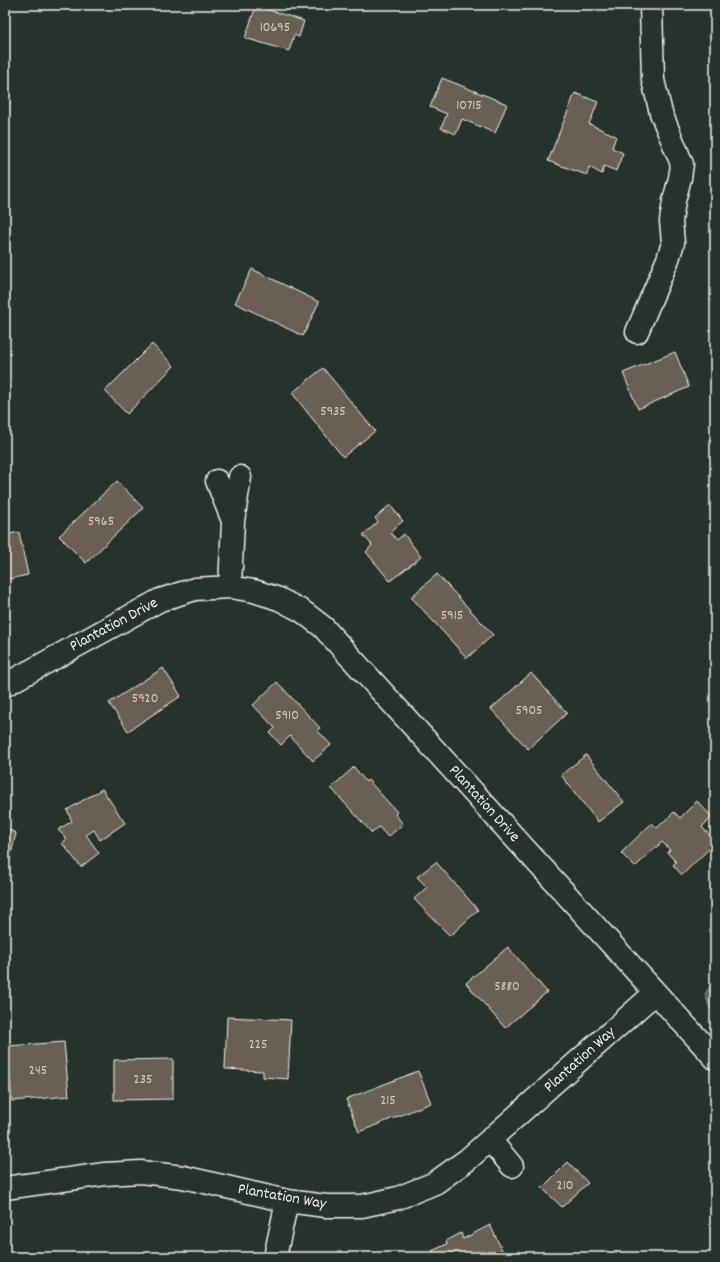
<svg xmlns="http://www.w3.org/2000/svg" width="720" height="1262" font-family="Dekko,sans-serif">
  <rect width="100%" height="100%" fill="#26332d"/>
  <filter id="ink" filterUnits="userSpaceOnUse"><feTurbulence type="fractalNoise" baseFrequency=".025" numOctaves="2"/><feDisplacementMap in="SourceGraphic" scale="8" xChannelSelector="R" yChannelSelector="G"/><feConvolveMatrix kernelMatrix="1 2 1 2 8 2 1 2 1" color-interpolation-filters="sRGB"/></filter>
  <g filter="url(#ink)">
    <path fill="#486b6d" stroke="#8da19e" d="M715,979V1014L710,1008L705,994Z"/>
    <path fill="#6a5f54" stroke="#f4f1e8" d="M256,6L304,21L299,37L294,35L289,51L245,38Z
      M442,78L507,104L495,133L462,119L456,134L441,128L447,114L430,107Z
      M5,87H7L10,104L5,105Z
      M575,93L598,102L589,124L616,136L612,148L623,153L616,171L604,166L602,174L589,167L587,175L548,161Z
      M252,269L319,302L303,336L235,303Z
      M152,344L174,366L127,414L105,391Z
      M675,352L689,387L638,409L623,373Z
      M323,368L375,431L343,457L292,393Z
      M117,481L143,508L86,563L59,536Z
      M390,505L403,521L390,532L397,540L404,534L421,557L390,581L366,552L372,545L363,535L378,522L375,518Z
      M19,532L28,575L5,580V535Z
      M437,574L493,635L467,658L411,597Z
      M163,668L181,696L128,731L109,703Z
      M531,673L567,713L528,749L491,709Z
      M277,682L320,728L317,730L331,745L313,761L290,736L281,745L270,733L275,728L253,705Z
      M586,755L624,802L598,822L561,775Z
      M354,767L366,782L368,780L397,812L395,814L403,824L388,837L379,827L372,833L331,788Z
      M102,789L125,823L100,840L94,830L86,835L99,853L81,867L62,843L67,839L58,830L72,821L67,810Z
      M697,801L712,817L702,827L715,841V843L682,875L673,865L676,862L667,852L670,850L662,842L635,867L621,853L652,823L657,828L674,812L680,818Z
      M5,828L16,833L5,881Z
      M436,862L478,910L450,936L414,899L427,887L417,877Z
      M508,947L547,992L505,1028L466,983Z
      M227,1017L291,1020L288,1079L263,1077V1071L225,1069Z
      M64,1042L69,1096L12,1101L7,1046Z
      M173,1059V1099L114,1100V1060Z
      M418,1071L431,1103L359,1132L346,1099Z
      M568,1162L588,1183L562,1207L542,1188Z
      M490,1225L503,1252L494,1257H436L432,1251L447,1244L446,1241L461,1233L463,1239Z"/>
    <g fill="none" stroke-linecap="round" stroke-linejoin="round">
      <defs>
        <path id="minor" d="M637,332L668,259L673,243L671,221L674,201L680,178L682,164L661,113L653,80L651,5
          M217,481L233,521
          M230,587L233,521L240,477
          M5,685L160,600L195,589L230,587L254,591L279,599L302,611L323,627L715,1058
          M490,1140L512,1166
          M5,1188L105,1174L141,1172L183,1177L287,1201L326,1206H362L398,1198L435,1183L467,1160L655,993
          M275,1257L287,1201"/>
      </defs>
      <use href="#minor" stroke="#f4f1e8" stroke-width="25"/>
      <use href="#minor" stroke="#26332d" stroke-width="22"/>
    </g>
  </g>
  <g text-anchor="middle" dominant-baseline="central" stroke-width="3" stroke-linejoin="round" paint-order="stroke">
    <g font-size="14" fill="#d2ccc3">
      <text x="275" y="28">10695</text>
      <text x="469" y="106">10715</text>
      <text x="333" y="412">5935</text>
      <text x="101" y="522">5965</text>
      <text x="452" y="616">5915</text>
      <text x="145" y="699">5920</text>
      <text x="529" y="711">5905</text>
      <text x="287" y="716">5910</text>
      <text x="507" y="987">5880</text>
      <text x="258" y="1045">225</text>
      <text x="38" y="1071">245</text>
      <text x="143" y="1080">235</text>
      <text x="388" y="1101">215</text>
      <text x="565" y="1186">210</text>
    </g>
    <g font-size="16" fill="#f4f1e8" stroke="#26332d">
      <text transform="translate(114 625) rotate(-28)">Plantation Drive</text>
      <text transform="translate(484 804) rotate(48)">Plantation Drive</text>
      <text transform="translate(580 1060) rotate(-42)">Plantation Way</text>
      <text transform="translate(282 1197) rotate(10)">Plantation Way</text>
    </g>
  </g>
  <rect width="720" height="1262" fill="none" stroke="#26332d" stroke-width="20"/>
  <rect x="10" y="10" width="700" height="1242" fill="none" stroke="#f4f1e8" stroke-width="1.5" filter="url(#ink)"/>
</svg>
